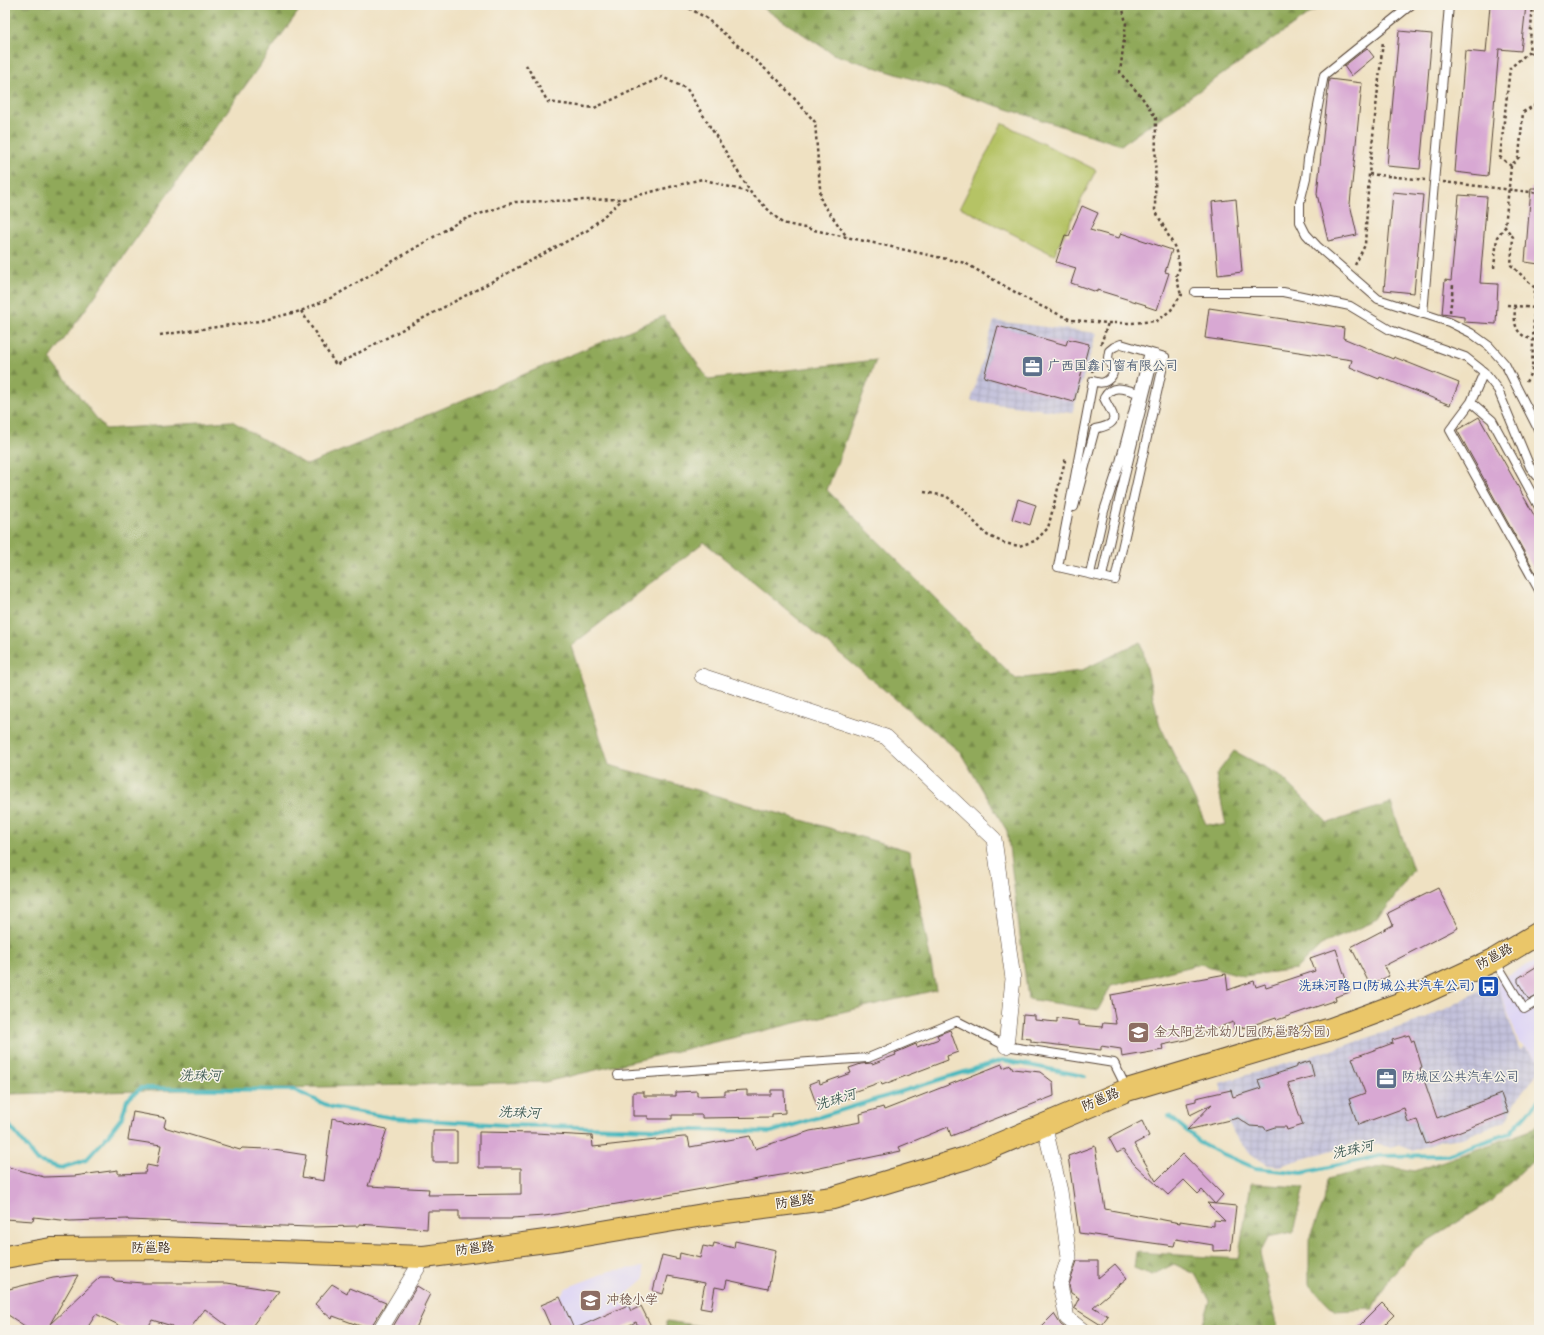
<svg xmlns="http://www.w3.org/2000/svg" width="1544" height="1335" font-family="Dekko,'LXGW WenKai TC',sans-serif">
  <defs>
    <pattern id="industrial-grid" width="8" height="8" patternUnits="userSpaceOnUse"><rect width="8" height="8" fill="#c3c1db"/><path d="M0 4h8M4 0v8" fill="none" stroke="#a8a6bc"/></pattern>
    <pattern id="forest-firs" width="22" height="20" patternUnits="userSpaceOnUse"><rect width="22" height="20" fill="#90a95a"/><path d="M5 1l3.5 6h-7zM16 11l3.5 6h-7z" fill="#778a4a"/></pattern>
  </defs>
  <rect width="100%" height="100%" fill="#f7f3e8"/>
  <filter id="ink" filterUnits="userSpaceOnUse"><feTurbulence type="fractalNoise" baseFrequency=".025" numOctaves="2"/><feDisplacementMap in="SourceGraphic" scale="8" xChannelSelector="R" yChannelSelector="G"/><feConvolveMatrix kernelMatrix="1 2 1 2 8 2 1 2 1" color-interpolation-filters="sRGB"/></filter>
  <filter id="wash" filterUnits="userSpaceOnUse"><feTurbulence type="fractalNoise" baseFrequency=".012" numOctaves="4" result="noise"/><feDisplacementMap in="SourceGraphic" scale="16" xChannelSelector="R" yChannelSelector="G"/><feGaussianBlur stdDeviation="0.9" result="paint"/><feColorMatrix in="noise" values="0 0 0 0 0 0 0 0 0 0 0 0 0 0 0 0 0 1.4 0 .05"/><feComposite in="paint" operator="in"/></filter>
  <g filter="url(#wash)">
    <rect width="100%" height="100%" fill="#efe1c2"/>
    <path fill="#ded5f5" d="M1539,959V1059L1519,1043L1496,981Z
      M643,1267L645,1278L627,1294L636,1308L641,1306L653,1330H639L635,1322L619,1330H552L541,1305L559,1297L566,1288L610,1271Z"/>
    <path fill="url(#industrial-grid)" d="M994,321L1097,333L1072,413L971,401Z
      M1496,981L1519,1049L1521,1050L1523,1047L1539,1059V1072L1522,1093L1505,1121L1462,1138L1441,1141L1413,1151L1398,1145L1390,1147L1360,1142L1279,1166L1268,1165L1260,1160L1251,1154L1234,1134L1228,1120L1220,1083L1341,1047L1415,1022L1450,1007Z"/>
    <path fill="url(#forest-firs)" stroke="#666a3c" d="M5,5H303L50,359L105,429L232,421L307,465L664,316L708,379L876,360L827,490L1016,679L1080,671L1141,642L1159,723L1206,824L1226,826L1216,775L1234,751L1280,775L1328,823L1391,803L1413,870L1378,920L1321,945L1296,969L1244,976L1200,964L1111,986L1098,1010L1028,999L1007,831L960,752L704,542L571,646L609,765L910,851L936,990L545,1082L8,1094L5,1092Z
      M759,5H1322L1121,145L833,54Z
      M1539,1123V1154L1490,1202L1416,1248L1391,1276L1373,1309L1335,1311L1309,1284V1239L1324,1202L1327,1179L1384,1166L1415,1171L1534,1129Z
      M1251,1184L1304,1187L1293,1232L1268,1237L1260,1253L1278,1328L1276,1330H1201L1210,1301L1195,1274L1174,1264L1152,1275L1134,1268L1136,1252L1238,1259Z
      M667,1321L726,1330H665Z"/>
    <path fill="#b5c365" stroke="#787642" d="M1002,123L1096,170L1054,255L960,207Z"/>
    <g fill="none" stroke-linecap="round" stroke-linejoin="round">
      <path stroke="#49b8be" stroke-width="4" d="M1169,1116L1205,1146L1255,1168L1302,1173L1380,1156L1447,1155L1510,1133L1539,1099
        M5,1120L38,1161L61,1168L86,1160L105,1139L122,1117L127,1100L141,1088L294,1090L331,1107L394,1118L505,1125L771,1132L1003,1060L1084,1076"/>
    </g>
    <g id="blocks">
      <path fill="#d8a8d3" d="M1490,5H1526L1521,51L1499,49L1488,176L1455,172L1465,51L1486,53Z
        M1399,31L1432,34L1420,169L1387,166Z
        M1367,48L1374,57L1351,76L1344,66Z
        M1329,79L1362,83L1350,204L1357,235L1328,241L1317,194Z
        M1531,188H1539V264L1525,262Z
        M1393,192L1423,195L1414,293L1384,290Z
        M1459,195L1487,197L1480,283L1498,284L1496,324L1464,322V317L1442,314L1445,280L1451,281Z
        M1236,199L1242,272L1218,275L1212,202Z
        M1082,206L1098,213L1090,230L1119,238L1121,233L1172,250L1165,272L1169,273L1157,310L1145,306L1146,305L1097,290V292L1071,283L1076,268L1056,262L1065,235L1069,236Z
        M1209,308L1344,328L1343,338L1393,359L1394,357L1459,383L1450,405L1380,377L1379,379L1350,367L1352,360L1205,338Z
        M998,326L1066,345L1068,339L1089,344L1074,402L984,377Z
        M1479,417L1539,524V579L1457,430Z
        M1018,499L1036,505L1030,525L1012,519Z
        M1438,888L1458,928L1384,966L1389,976L1370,985L1351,947L1393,925L1388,913Z
        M1336,949L1350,992L1335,997L1336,1000L1277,1020L1276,1017L1247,1027L1234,1029L1233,1022L1186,1040L1162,1045L1163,1050L1122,1057L1121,1049L1101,1046V1050L1031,1042V1039L1021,1038L1023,1015L1035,1016V1020L1057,1022V1018L1079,1021V1025L1102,1027L1103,1023L1116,1024L1111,995L1226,974L1228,990L1254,981L1256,987L1265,984L1266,987L1315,971L1310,958Z
        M1539,965V995L1529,1000L1518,982V978Z
        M950,1030L958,1052L947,1056L948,1060L882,1085L881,1082L853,1092L854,1096L832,1104L831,1101L817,1106L809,1084L819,1080L820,1084L851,1073L849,1068L861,1064L871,1063L872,1064L896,1055L895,1053L916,1044L917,1047L939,1039L937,1035Z
        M1409,1035L1412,1042L1414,1041L1422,1067L1420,1068L1437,1118L1501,1094L1508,1113L1426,1144L1417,1120L1408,1123L1404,1108L1358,1125L1349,1099L1365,1093L1352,1058L1393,1043L1392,1040Z
        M1310,1061L1314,1076L1288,1083L1303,1125L1287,1130L1286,1127H1275L1266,1130L1264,1127L1250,1126L1238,1118L1187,1130L1212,1104L1190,1115L1187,1103L1196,1101V1098L1231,1090L1233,1097L1261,1088L1258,1080L1297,1067V1065Z
        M1002,1064L1003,1068L1011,1065L1013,1069L1040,1072L1053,1082L1054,1096L951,1136L948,1127L899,1147L901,1151L815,1169L594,1208L545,1216L512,1218V1219H459V1211H428L427,1229L359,1224V1226L309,1227L128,1220V1219L70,1221L34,1217L33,1221L5,1219V1166L44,1177L74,1176L118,1170V1174L145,1173L147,1165L157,1167L161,1145L128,1140L133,1112L166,1118L164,1127L240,1150L242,1148L267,1149L306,1155L302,1177L324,1181L332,1118L387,1129L368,1186L429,1189L428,1195L521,1194V1168H479V1132L535,1133L592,1136L593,1147L683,1137H688L690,1147L750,1136L755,1149L810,1131L861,1122L860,1114L883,1107L884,1110Z
        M747,1090V1095H771V1090H784L785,1113L772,1114V1117L702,1118V1115H672V1119H648V1116H633V1092H644V1096H676V1092L697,1091V1096L725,1095V1091Z
        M1142,1121L1149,1136L1134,1144L1156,1181L1183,1154L1223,1195L1215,1204L1202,1190L1198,1194L1184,1180L1168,1195L1135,1165L1123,1150L1117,1153L1109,1138Z
        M433,1131H457V1162H433Z
        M1095,1146L1105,1209L1180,1223V1221L1214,1226V1220L1225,1221L1207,1203L1236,1206L1231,1250L1213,1251V1245L1176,1239L1174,1246L1079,1233L1068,1156Z
        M735,1241L776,1250L768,1289L727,1280L725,1289L715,1287L711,1310L700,1308L705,1283L668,1276L663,1294L653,1291L662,1255L679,1259L680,1253L700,1258L703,1246L713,1248L714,1243L734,1248Z
        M1077,1261H1098V1278L1115,1264L1127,1278L1093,1307L1108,1316L1101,1325L1074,1308L1079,1298L1071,1293L1069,1285Z
        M78,1275L50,1324L100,1277H109L116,1281L143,1283H227L279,1291L249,1330H233L205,1309L189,1330H171L172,1326L152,1320L147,1330H129L96,1314L86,1330H31L5,1313V1290L53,1278Z
        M332,1284L347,1293L349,1288L386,1303L372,1325L371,1330L333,1316L332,1319L315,1304Z
        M417,1286L430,1294L424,1306L426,1307L415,1330H391Z
        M560,1297L574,1329L628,1305L631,1311L641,1306L653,1330H640L636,1322L619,1330H552L541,1305Z
        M1382,1303L1394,1315L1379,1330H1355Z
        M1054,1314L1061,1325L1068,1330H1038Z"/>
    </g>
  </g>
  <g filter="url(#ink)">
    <use href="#blocks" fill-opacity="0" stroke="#564537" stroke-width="1"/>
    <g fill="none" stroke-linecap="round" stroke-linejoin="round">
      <defs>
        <path id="service" d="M1411,5L1324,75L1308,159L1306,178L1300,202V222L1306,234L1317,246L1378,299L1449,322L1471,333L1489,346L1505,364L1539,431
          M1195,292H1283L1350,306L1390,330L1465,357L1484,372L1498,390L1530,467L1539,478
          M1423,314L1449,5
          M1121,344L1165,357L1115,580L1058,567L1093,381C1099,383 1104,384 1109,379C1118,371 1109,366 1108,358C1108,357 1109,352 1109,351L1114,347Z
          M1484,372L1471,402L1450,430L1539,590
          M1471,402L1492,420L1539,507
          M1074,507L1095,429C1124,423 1112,415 1104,398C1112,383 1125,389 1138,393
          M1090,574L1104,511L1120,462L1149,352
          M1102,577C1117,502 1137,428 1155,354
          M1495,961L1524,1009L1539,1000
          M618,1075L868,1058L957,1021L1006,1046L1114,1063L1127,1089"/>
        <path id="minor" d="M702,676L886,737L994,839L1013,979L1006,1046
          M1044,1125L1060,1191L1069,1257L1060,1285L1067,1318L1082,1330
          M380,1330L424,1257"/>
        <path id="trunk" d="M5,1257L51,1249L157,1248L424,1257L561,1239L703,1215L833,1198L966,1158L1127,1090L1331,1029L1399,1004L1494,960L1539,933"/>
      </defs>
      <use href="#service" stroke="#564537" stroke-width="10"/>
      <use href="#minor" stroke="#564537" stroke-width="16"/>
      <use href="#trunk" stroke="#564537" stroke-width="24"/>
      <path stroke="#564537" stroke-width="2.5" stroke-dasharray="3 3" stroke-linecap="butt" d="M684,5L706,18L778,80L815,122L821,201L847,237
        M1122,5L1126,23L1120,73L1141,96L1156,118L1155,210L1175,248L1180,267L1176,276L1181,295
        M1529,52L1539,60
        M526,65L548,102L594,108L662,77L687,89L751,193L782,223L965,263L1032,302L1071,320L1108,323H1132L1157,321L1171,310L1181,295H1185
        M1511,166L1500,157L1510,68L1529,52L1533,5
        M1369,174L1425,180
        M1443,182L1539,193
        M1355,265L1365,245L1369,174L1383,41
        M1494,268L1497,237L1505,227
        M1507,305L1535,308
        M1515,306C1514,324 1514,335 1534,340
        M301,311L336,365L588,230L623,199
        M1450,312L1453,285
        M160,335L259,321L301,311L333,297L462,220L515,202L623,199L702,179L751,193
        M1101,344L1108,323
        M1092,372L1096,359
        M1526,382L1532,370L1535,288L1511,265L1513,237L1505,227L1511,166L1519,157L1523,112L1539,103
        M924,492L946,496L960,507L987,535L1004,543L1019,546L1035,541L1048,528L1066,457"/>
      <use href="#service" stroke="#fff" stroke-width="8"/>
      <use href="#minor" stroke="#fff" stroke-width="15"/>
      <use href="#trunk" stroke="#eac669" stroke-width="22"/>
    </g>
  </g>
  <defs>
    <symbol id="office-square" viewBox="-11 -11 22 22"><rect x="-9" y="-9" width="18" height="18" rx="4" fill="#5c6f8a" stroke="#f7f3e8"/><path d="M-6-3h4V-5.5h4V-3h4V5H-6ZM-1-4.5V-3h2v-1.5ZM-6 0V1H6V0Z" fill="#fff"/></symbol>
    <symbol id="bus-square" viewBox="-11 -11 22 22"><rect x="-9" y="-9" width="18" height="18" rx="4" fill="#1a4fb4" stroke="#f7f3e8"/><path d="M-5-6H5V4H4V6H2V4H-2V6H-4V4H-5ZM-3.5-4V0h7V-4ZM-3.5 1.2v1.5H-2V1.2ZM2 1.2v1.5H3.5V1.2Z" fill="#fff"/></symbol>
    <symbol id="school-square" viewBox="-11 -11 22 22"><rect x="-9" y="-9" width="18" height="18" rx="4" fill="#8d6e63" stroke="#f7f3e8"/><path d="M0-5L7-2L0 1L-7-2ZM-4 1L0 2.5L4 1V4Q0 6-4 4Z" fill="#fff"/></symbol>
  </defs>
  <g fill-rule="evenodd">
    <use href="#office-square" x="1020" y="354" width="25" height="25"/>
    <use href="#bus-square" x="1476" y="974" width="25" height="25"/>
    <use href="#school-square" x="1126" y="1020" width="25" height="25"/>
    <use href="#office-square" x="1374" y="1066" width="25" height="25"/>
    <use href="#school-square" x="578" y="1288" width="25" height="25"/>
  </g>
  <g text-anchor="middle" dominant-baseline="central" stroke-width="3" stroke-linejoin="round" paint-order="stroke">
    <g font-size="13" fill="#4e5e75" stroke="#f7f3e8" text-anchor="start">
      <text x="1048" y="367">广西国鑫门窗有限公司</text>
      <text x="1402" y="1078">防城区公共汽车公司</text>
    </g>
    <g font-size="13" fill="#3b2a1e" stroke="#f7f3e8">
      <text transform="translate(1495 958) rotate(-29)">防邕路</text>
      <text transform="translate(1101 1101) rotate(-23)">防邕路</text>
      <text transform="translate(795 1203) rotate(-8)">防邕路</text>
      <text x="151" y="1249">防邕路</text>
      <text transform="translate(475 1250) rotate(-7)">防邕路</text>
    </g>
    <g font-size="13" fill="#164399" stroke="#f7f3e8" text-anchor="end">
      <text x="1474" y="987">洗珠河路口(防城公共汽车公司)</text>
    </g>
    <g font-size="13" fill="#785e54" stroke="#f7f3e8" text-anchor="start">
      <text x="1154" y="1033">金太阳艺术幼儿园(防邕路分园)</text>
      <text x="606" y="1301">冲稔小学</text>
    </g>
    <g font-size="14" font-style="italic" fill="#405c56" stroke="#f7f3e8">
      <text transform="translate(200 1077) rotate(1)">洗珠河</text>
      <text transform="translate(836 1101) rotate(-17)">洗珠河</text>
      <text transform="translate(519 1114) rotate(2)">洗珠河</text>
      <text transform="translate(1353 1151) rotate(-12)">洗珠河</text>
    </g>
  </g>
  <rect width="1544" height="1335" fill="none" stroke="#f7f3e8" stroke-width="20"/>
</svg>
